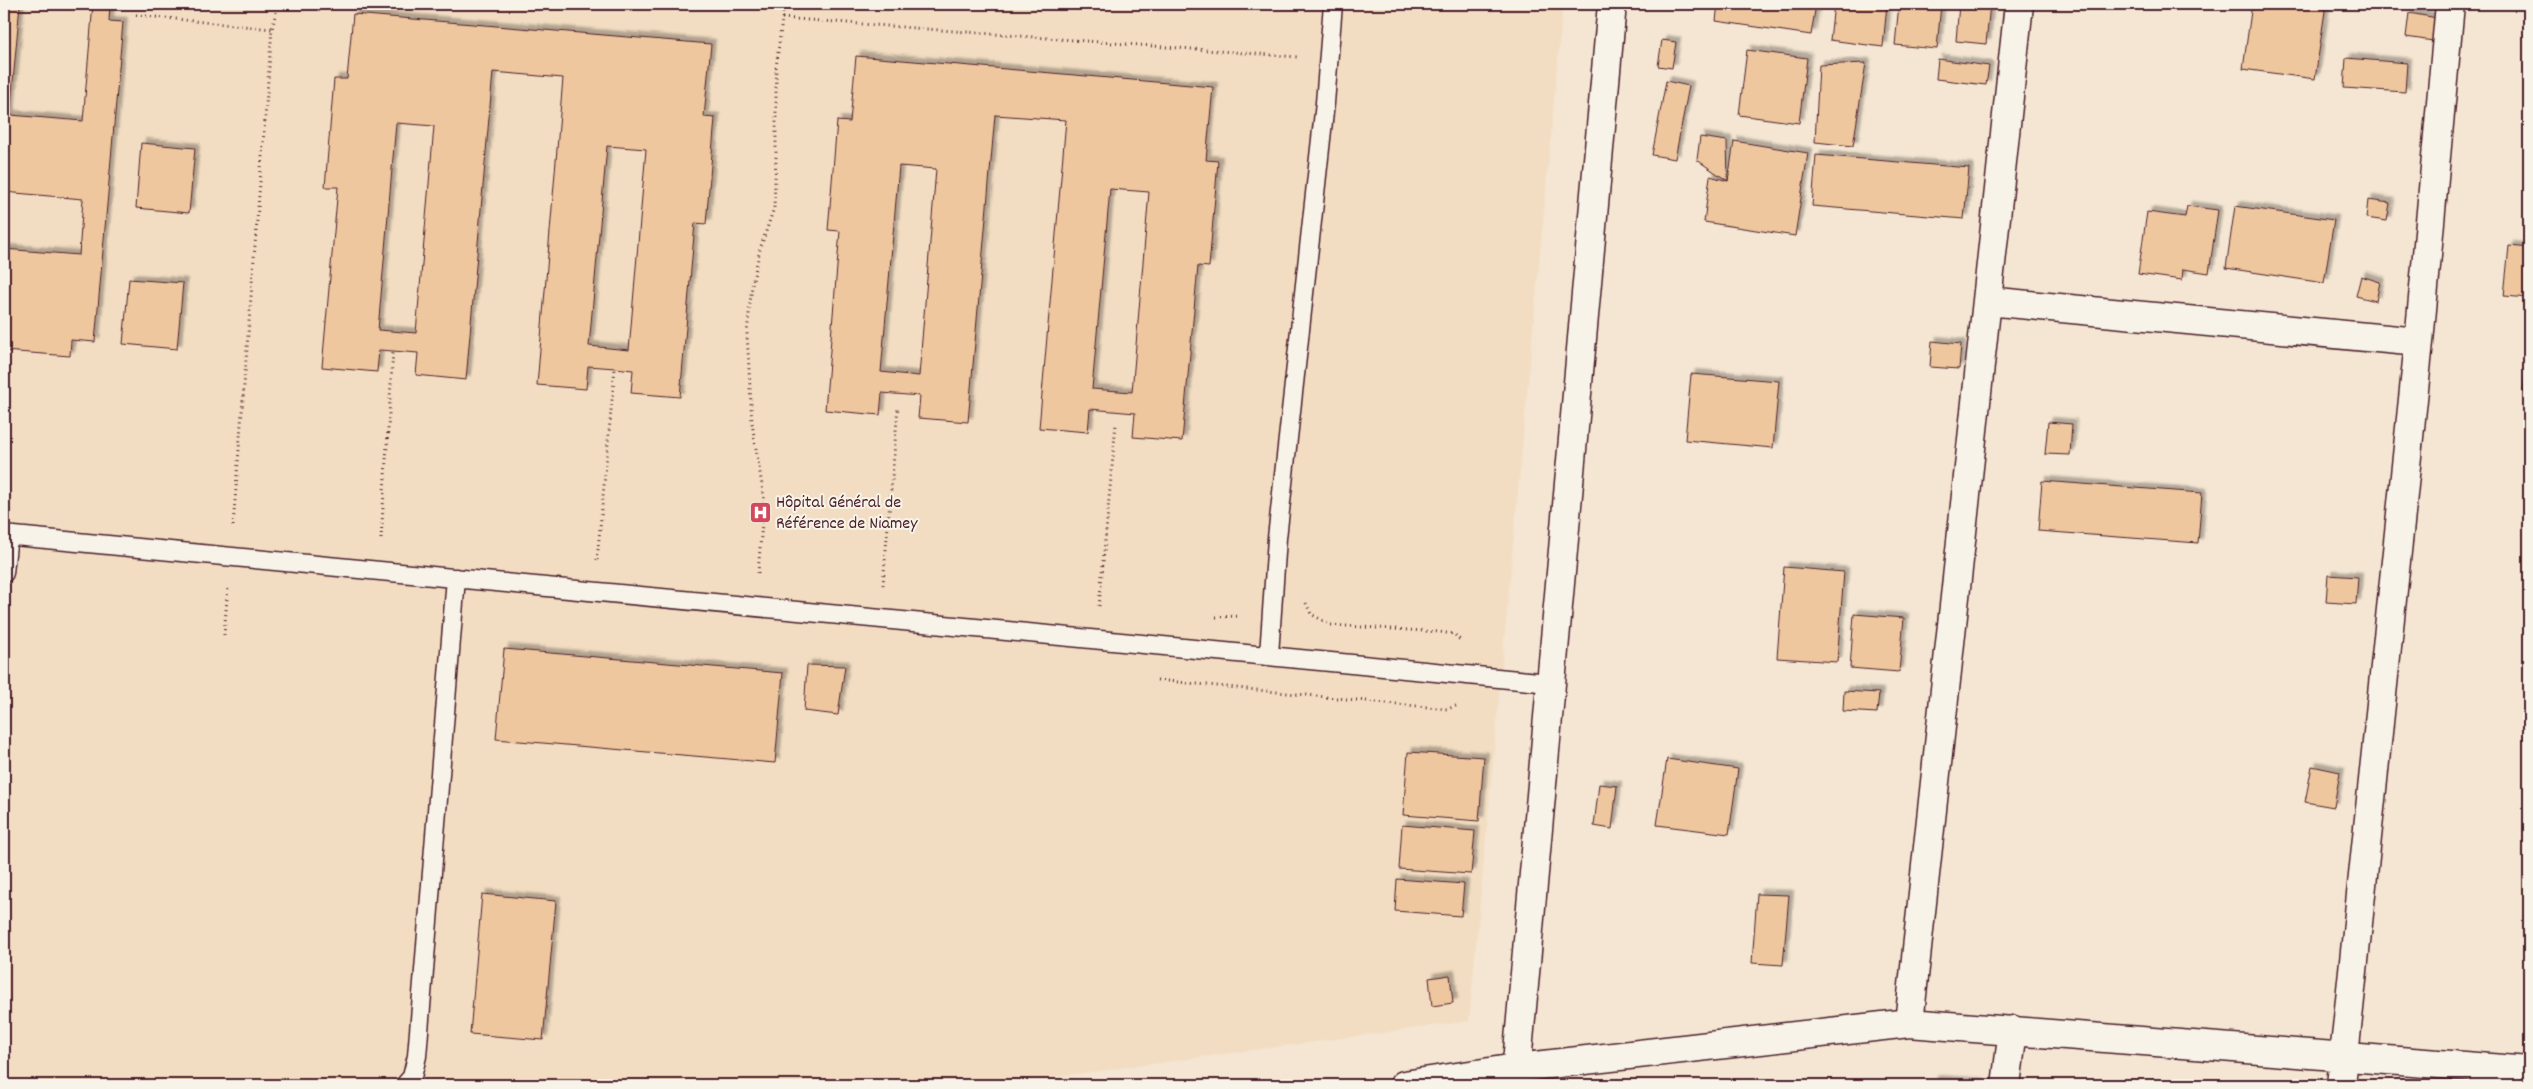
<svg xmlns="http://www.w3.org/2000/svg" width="2533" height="1089" font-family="Dekko,sans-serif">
  <defs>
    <filter id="shadow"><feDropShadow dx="4.5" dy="-4.5" stdDeviation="1" flood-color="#0004"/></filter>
  </defs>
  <rect width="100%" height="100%" fill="#f4e6d2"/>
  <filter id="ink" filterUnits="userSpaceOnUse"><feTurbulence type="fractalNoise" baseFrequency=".02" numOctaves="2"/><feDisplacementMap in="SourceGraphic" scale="10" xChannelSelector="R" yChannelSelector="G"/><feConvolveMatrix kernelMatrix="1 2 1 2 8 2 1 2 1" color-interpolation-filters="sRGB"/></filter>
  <g filter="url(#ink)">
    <path fill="#f2ddc2" d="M4,4H1563L1469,1021L995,1085H4Z"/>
    <path fill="#eec79e" stroke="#4a1f2b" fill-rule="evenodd" filter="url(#shadow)" d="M4,4H20L10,115L83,121L93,4H110L109,21L123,22L95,342L71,340L70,356L4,351V249L79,255L83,199L4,192Z
      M1718,4H1816L1811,35L1716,21Z
      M1834,4H1887L1883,47L1830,40Z
      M1899,4H1941L1937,49L1895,45Z
      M1959,4H1990L1986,44L1956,41Z
      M2252,4H2326L2315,79L2243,69Z
      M2409,13L2437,18L2433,41L2406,37Z
      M353,14L711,44L704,117L715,118L706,224L695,223L680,397L631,393L633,370L615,368L588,366L586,389L537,385L563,78L493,72L466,380L416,375L418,353L393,351L379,350L377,372L322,367L338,187H325L334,79H347ZM396,123L434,126L416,333L378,330ZM607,146L646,149L629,350L589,346Z
      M1662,40L1676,42L1672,68L1658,66Z
      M1747,50L1807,58L1799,123L1739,115Z
      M856,56L1213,87L1206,160L1218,161L1209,267L1198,266L1182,441L1133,437L1135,413L1090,409L1088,432L1039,428L1066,120L995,115L968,422L918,418L920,396L882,393L880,415L825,410L840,231L828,230L837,121L850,122ZM899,166L936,169L919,376L881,372ZM1110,189L1149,192L1132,392L1092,389Z
      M2346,58L2407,63L2405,92L2344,88Z
      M1938,59L1989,66L1986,85L1936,79Z
      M1866,63L1853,146L1815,142L1819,65Z
      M1666,81L1689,86L1675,159L1652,155Z
      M1700,137L1727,141L1728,181L1697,160Z
      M1734,141L1808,153L1795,236L1704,222L1710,176L1728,181Z
      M141,143L195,148L189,213L136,208Z
      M1816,155L1969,168L1964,219L1812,206Z
      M2368,200L2390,203L2387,221L2366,218Z
      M2187,206L2218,210L2209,273L2183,269L2182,280L2138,274L2147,212L2185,217Z
      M2235,206L2334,220L2324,283L2226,268Z
      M2509,246L2529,248V298L2504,296Z
      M2361,276L2380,282L2376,301L2356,296Z
      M129,279L183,283L177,349L123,344Z
      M1932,341L1961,344L1959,369L1930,367Z
      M2529,366V393L2523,392L2526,367Z
      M1691,374L1779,381L1773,448L1685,440Z
      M2048,422L2072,424L2070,455L2045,454Z
      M2042,481L2202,493L2198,543L2038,531Z
      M1784,567L1844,572L1837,662L1777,658Z
      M2328,575L2358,577L2356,604L2326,602Z
      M1854,614L1904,618L1899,672L1850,668Z
      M504,649L783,673L775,763L496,739Z
      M807,665L845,666L838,715L804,711Z
      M1844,691L1879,693L1877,713L1843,711Z
      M1408,752L1484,757L1479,821L1403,815Z
      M1667,759L1738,769L1729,834L1657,825Z
      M2312,766L2340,772L2334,807L2305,802Z
      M1599,784L1617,786L1612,829L1594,826Z
      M1402,825L1475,831L1471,874L1399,869Z
      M1397,879L1464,884L1461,916L1395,911Z
      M482,894L556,901L543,1040L470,1034Z
      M1757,894L1789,895L1783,965L1752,963Z
      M1450,975L1453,1003L1432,1006L1429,978Z
      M1933,1080L1980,1083V1085H1933Z"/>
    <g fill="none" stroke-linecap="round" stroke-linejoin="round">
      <defs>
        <path id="service" d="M4,535L1550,683
          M4,573L8,535
          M1269,655L1277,538L1325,103L1333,4
          M405,1085L412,1077L417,1056L456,578"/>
        <path id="minor" d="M1987,301L2419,342
          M1909,1023L2019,4
          M1404,1085L1516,1068L1909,1023L2529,1071
          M1515,1085L1612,4
          M2006,1085L2013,1030
          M2341,1085L2419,342L2450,4"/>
      </defs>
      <use href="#service" stroke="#4a1f2b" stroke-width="21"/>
      <use href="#minor" stroke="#4a1f2b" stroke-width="31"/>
      <path stroke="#4a1f2b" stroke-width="3" stroke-dasharray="1 4" stroke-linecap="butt" d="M136,15L272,29
        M782,18L1298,57
        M233,526L272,29L278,4
        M381,539L393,351
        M597,560L615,368
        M758,573L764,498L752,423L747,333L752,285L760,249L774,208L776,156V68L784,4
        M883,585L898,407
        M1306,603L1311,614L1331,625L1439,632L1454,634L1462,642
        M1099,606L1116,424
        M1216,617L1240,616
        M224,635L228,587
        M1157,680L1447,709L1456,706"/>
      <use href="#service" stroke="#f7f3e8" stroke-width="18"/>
      <use href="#minor" stroke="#f7f3e8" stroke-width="28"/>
    </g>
  </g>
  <defs>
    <symbol id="hospital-square" viewBox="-11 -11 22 22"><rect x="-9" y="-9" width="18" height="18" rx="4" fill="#d1495b" stroke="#f7f3e8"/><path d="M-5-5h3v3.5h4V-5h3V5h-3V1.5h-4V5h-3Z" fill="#fff"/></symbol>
  </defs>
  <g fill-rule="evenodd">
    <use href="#hospital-square" x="748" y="500" width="25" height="25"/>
  </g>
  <g text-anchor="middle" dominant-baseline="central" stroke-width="4" stroke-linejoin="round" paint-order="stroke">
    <g font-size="18" fill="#4a1f2b" stroke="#f7f3e8" text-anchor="start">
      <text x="776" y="503">Hôpital Général de<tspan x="776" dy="21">Référence de Niamey</tspan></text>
    </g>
  </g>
  <rect width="2533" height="1089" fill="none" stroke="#f7f3e8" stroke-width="20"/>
  <rect x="10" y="10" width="2513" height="1069" fill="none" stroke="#4a1f2b" stroke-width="2" filter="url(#ink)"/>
</svg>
